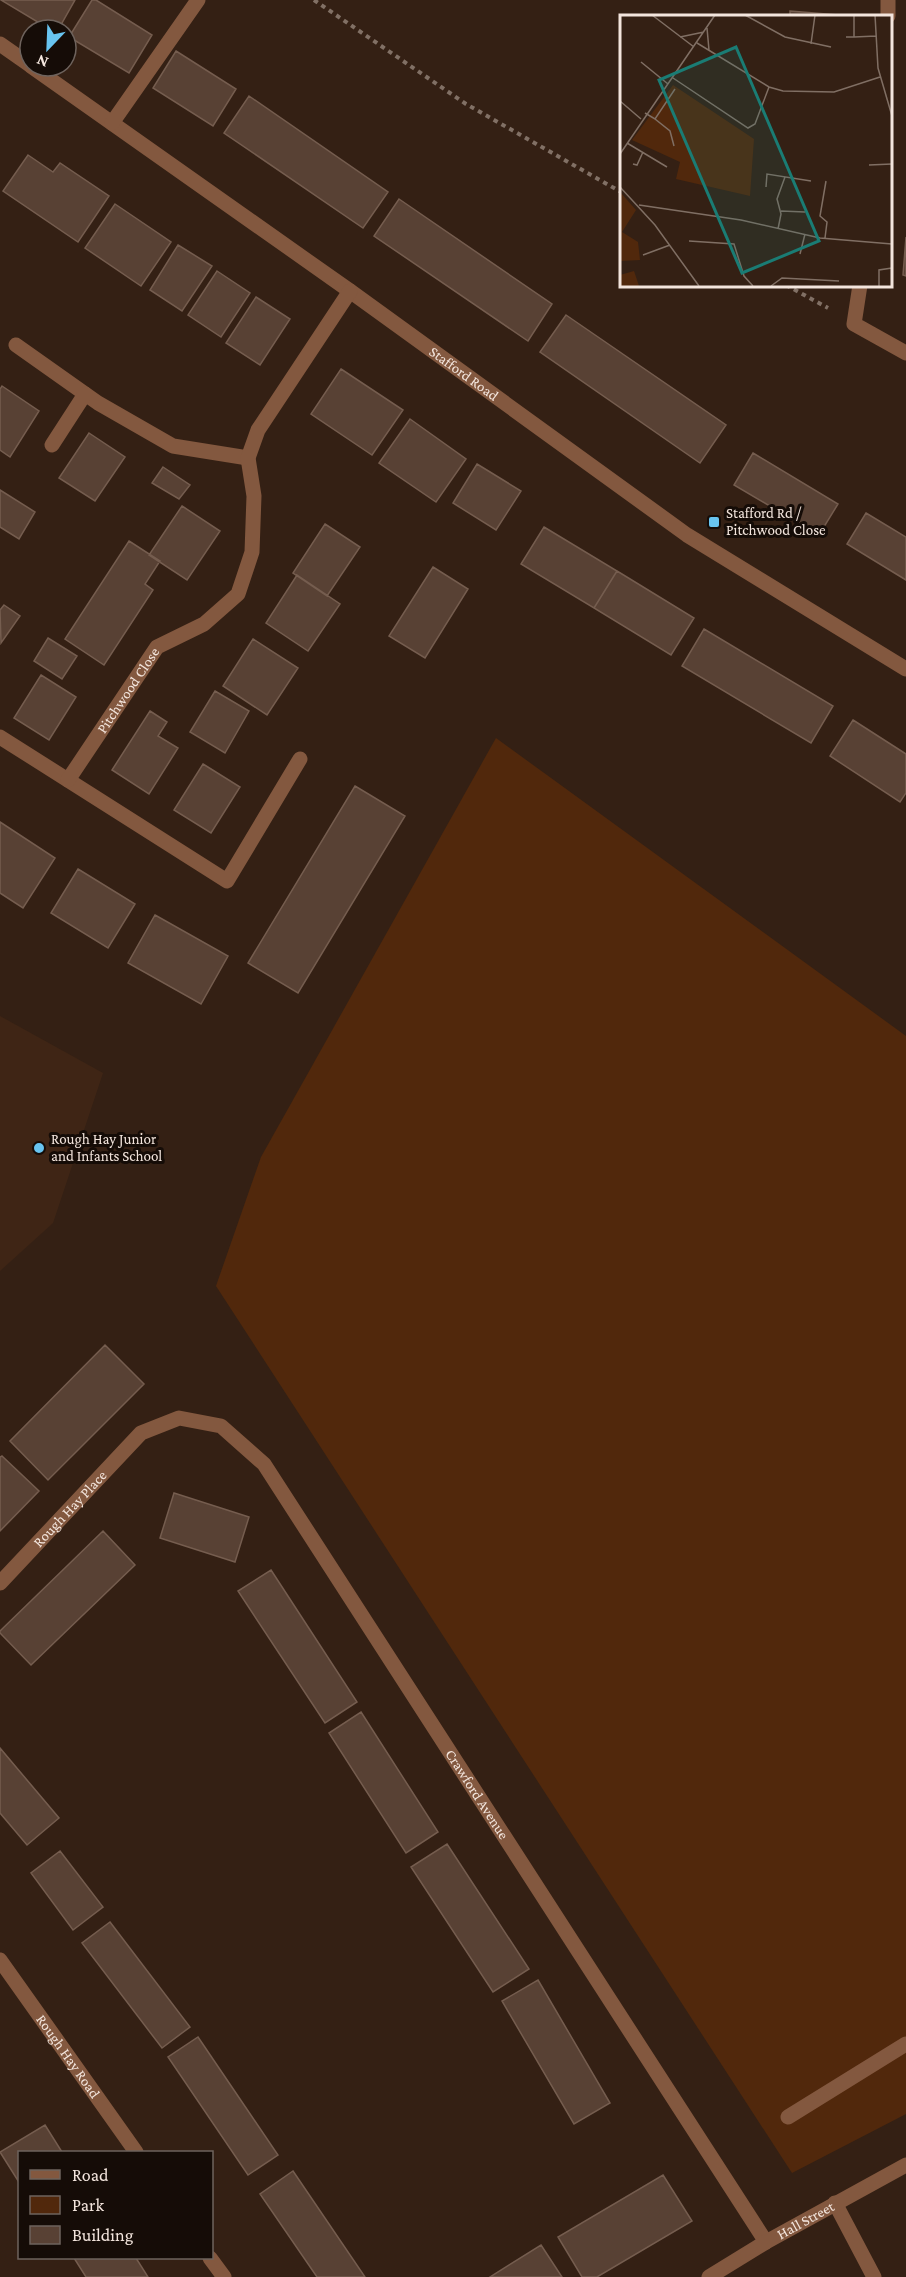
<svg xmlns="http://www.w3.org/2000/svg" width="906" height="2277" font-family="'Crimson Pro',serif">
  <rect width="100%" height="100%" fill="#342014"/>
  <path fill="#3f2515" d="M0,1016L103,1073L53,1223L0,1271Z"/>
  <path fill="#51280c" d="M496,738L906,1036V2114L792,2173L216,1286L261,1157Z"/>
  <path fill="#584134" stroke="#755d4f" stroke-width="1.5" d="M1,0H75L58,30H51Z
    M92,0H96L152,35L129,73L69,37Z
    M790,11L838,15V16H790Z
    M176,51L236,89L213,126L153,88Z
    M249,96L388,192L363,228L224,133Z
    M28,155L53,172L60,163L109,196L78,242L3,191Z
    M399,199L552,304L528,341L374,236Z
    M115,204L171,242L141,286L85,248Z
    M906,237V276L903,275Z
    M178,245L212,266L182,311L150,290Z
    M217,271L250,293L221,337L188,315Z
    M256,297L290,319L260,365L226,343Z
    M566,315L726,425L700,463L540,352Z
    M341,369L403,410L372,455L311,414Z
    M2,386L39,411L10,457L0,450V389Z
    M410,419L466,459L436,502L379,463Z
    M89,433L125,457L95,501L59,478Z
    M753,453L838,504L819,535L734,485Z
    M477,464L521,491L496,530L453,503Z
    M163,467L190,485L179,499L152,483Z
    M0,490L35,512L19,539L0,527Z
    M182,506L220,531L187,580L149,555Z
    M866,513L906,537V580L847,544Z
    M325,524L360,547L327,596L293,573Z
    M544,527L617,571L594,608L521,564Z
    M129,541L160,561L145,584L153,590L104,665L65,639Z
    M433,567L468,589L425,658L389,636Z
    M617,571L694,618L671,655L594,608Z
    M297,575L340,604L308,651L266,623Z
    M4,605L20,616L1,643L0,610Z
    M704,629L833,706L811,743L682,666Z
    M48,638L77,656L62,679L34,661Z
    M253,639L298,668L267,715L223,686Z
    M41,675L76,697L49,740L14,718Z
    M215,691L249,711L225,753L190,732Z
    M150,711L167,722L158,736L178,748L149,794L112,770Z
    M853,720L906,754V793L900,802L830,756Z
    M203,764L240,787L211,833L174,810Z
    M355,786L405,816L298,993L248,963Z
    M0,822L55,858L23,908L0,893Z
    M78,869L135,904L108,948L51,913Z
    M155,915L228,956L201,1004L128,963Z
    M105,1345L144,1384L48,1480L10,1441Z
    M2,1456L39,1491L0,1531V1457Z
    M174,1493L249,1517L235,1562L160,1538Z
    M103,1531L135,1565L31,1665L0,1633V1631Z
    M271,1570L357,1702L325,1723L238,1591Z
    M361,1712L438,1832L406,1853L329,1733Z
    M0,1748L59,1818L27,1845L0,1813Z
    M447,1844L529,1969L493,1992L411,1867Z
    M60,1851L103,1907L73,1930L31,1873Z
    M110,1922L190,2027L162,2048L82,1943Z
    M538,1980L610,2103L574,2124L502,2001Z
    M198,2037L278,2155L248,2175L168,2057Z
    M45,2125L62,2152H20V2184L0,2152Z
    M293,2171L365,2277H317L260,2194Z
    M663,2175L692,2221L597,2277H582L558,2237Z
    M541,2245L562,2277H490Z
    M74,2258H136L148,2277H86Z"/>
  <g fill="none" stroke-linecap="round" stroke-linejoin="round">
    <path stroke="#817065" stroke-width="4" stroke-dasharray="4.5 4.5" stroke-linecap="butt" d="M314,0L466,104L621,192
      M786,285L828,308"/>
    <g stroke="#83583f" stroke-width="15">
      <path d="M888,16V0"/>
      <path d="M0,44L30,65"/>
      <path id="s1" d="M31,66L350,291L687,535L906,669"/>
      <path d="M112,123L198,0"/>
      <path d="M860,285L854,324L906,353"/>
      <path d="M16,345L98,403L173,446L248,458"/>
      <path d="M52,445L85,394"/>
      <path d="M0,737L227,881L300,759"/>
      <path id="s2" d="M68,780L157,647L204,624L238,594L252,552L254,496L248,458L258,430L350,291"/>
      <path id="s3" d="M0,1583L141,1433L179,1418L221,1426L264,1464L766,2242"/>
      <path id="s4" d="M0,1960L136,2152"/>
      <path d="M788,2117L906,2044"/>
      <path d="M835,2203L874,2277"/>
      <path d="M210,2258L224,2277"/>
      <path id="s5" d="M709,2277L766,2242L906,2165"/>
    </g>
  </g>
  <g fill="#68c4f0" stroke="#150c07" stroke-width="2">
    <rect x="708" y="516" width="12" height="12" rx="3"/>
    <circle cx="39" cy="1148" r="6"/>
  </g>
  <g text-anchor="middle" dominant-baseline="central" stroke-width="6" stroke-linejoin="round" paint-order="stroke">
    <g font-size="15" fill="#f3e5dd" stroke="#150c07">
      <text stroke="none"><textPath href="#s1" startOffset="531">Stafford Road</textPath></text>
      <text stroke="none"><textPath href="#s2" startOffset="108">Pitchwood Close</textPath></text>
      <text stroke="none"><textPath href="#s3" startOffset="102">Rough Hay Place</textPath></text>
      <text stroke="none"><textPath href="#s3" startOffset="740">Crawford Avenue</textPath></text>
      <text stroke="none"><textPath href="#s4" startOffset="118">Rough Hay Road</textPath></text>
      <text stroke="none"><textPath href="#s5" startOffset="112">Hall Street</textPath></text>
    </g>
    <g font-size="15" fill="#f3e5dd" stroke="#150c07" text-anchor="start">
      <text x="726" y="513">Stafford Rd /<tspan x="726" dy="17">Pitchwood Close</tspan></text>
      <text x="51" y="1139">Rough Hay Junior<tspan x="51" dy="17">and Infants School</tspan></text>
    </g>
  </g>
  <g transform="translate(620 15)">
    <rect width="272" height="272" fill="#342014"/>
    <path d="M53,70L134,124L130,181L56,164L60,147L12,125ZM0,177L16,195L2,217L18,227L20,245L0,246ZM14,256L19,271H0V260Z" fill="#51280c"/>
    <path fill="none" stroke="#806f64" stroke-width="1.5" d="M32,0L74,32M125,0L165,22L211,32M255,0L258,53L272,101M87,13L89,35M60,22L84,17M226,22H234V0M234,22L256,21M77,28L149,72L163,76L214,77L260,62M191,29L195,0M21,47L48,69M53,63L128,113L135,109L149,72M0,86L21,104M25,98L35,104L55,74M35,104L50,116L54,131M7,128L47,152M0,139L95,0M13,149L17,150L23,137M249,150L272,149M0,172L35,210L79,271M146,172L147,159L191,166M19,190L121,205L200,223L272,229M161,196L185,197M158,214L161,199L157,184L165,162M205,223L207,207L200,201L206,166M69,226L114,229L124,261L133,271M180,239L185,219M23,240L50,230M151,271L162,263L219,266M259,271V255L272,253"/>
    <path fill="#1a7c74" fill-opacity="0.15" stroke="#1a7c74" stroke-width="3" d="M116,32L199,226L122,258L39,65Z"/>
    <rect width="272" height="272" fill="none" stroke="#f3e5dd" stroke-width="3"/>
  </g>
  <rect x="18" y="2151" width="195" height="108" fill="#150c07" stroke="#6e635d" stroke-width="1.5"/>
  <rect x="30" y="2170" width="30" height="9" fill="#83583f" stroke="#6e635d" stroke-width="1.5"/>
  <text x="72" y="2181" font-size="18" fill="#f3e5dd">Road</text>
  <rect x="30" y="2196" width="30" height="18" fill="#51280c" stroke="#6e635d" stroke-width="1.5"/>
  <text x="72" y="2211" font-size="18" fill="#f3e5dd">Park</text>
  <rect x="30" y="2226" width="30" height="18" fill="#584134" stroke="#6e635d" stroke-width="1.5"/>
  <text x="72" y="2241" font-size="18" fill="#f3e5dd">Building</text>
  <g transform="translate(48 48) rotate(203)"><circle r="28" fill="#150c07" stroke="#6e635d" stroke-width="1.5"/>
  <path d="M0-4.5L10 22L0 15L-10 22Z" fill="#68c4f0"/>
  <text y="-9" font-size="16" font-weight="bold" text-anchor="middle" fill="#f3e5dd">N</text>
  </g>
</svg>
